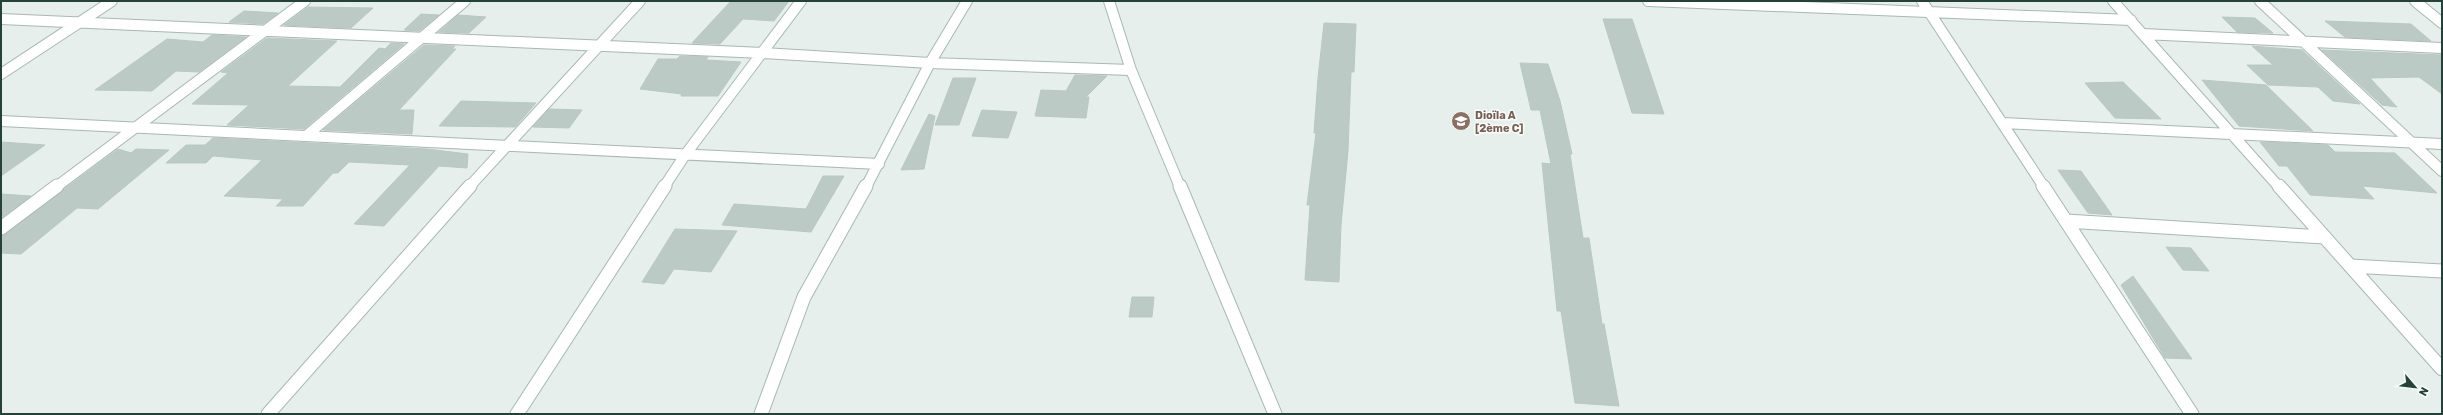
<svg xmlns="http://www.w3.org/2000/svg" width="2443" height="415" font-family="Rubik,sans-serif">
  <rect width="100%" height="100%" fill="#e6efeb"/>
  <path fill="#bbcac4" stroke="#b8c9c2" d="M731,1H789L774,21L743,19L720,44L692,43Z
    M308,7L373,8L351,28L284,25Z
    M244,11L278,13L263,24L229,22Z
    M421,14L439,15L419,31L404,30Z
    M458,15L486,17L469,33L439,32Z
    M2222,17L2255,18L2273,33L2237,32Z
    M1603,19H1632L1664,114L1632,113Z
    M2325,21L2411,24L2431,41L2345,37Z
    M1324,23L1356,24L1354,72H1351L1348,151L1341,225L1339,282L1305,280L1310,205H1307L1316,133H1314L1318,78Z
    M212,35L246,37L199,72L176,71L152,91L95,90L167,39L203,42Z
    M267,38L337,41L288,86L340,87L379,48L385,49L391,43L404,44L304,129L227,125L249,105L192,104L228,73L221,72Z
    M424,45L455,46L452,49H456L399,110H414L412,134L323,130Z
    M2252,46L2302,50L2360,104L2333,101L2318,87L2268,85L2247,65H2273Z
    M2322,50L2442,55V94L2419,77L2370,78L2397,107L2382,105Z
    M680,56L708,57L706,60L741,62L718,96H681L682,94L640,89L658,59H677Z
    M1520,63L1548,64L1560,101L1572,154H1570L1583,238H1589L1602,324H1604L1619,406L1575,403L1561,311H1557L1542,163L1551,164L1540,110H1531Z
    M1075,75L1107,76L1086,97H1089L1086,118L1035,116L1041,90L1066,91Z
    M953,78H976L959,125H935Z
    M2202,80L2266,85L2313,131L2239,126Z
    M2123,82L2161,119L2115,118L2085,83Z
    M461,101L536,103L515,127L439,126Z
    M549,109L582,110L569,128L533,127Z
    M982,110L1017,112L1008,138L972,136Z
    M929,114L935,116L924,169L901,170Z
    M213,138L427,149L468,154L467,168L439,166L384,226L354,224L410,165L349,162L338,173H333L303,206H276L283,199L224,196L262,160L213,156L206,163H166L186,145H205Z
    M1,142L45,145L1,176Z
    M2260,142L2328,145L2335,152L2395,153L2437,193L2362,186L2374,199L2310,195L2287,166H2279Z
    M118,149L131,153L136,149L169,150L98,209L77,208L21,254L1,253V236Z
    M2058,170L2081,171L2112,215L2088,213Z
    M823,176H844L811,232L722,225L734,204L806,209Z
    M1,194L31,196L1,218Z
    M675,229L737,231L711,272L674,269L664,284L642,282Z
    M2166,247L2191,248L2209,271L2183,270Z
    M2133,276L2192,359L2165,358L2121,285Z
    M1132,297H1154L1152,317H1129Z"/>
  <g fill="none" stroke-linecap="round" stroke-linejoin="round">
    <defs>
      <path id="minor-far1" d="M1109,1L1131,70L1180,187
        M1648,1L2131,20
        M1922,1L2044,187
        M2113,1L2279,187
        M2260,1L2442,171
        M2415,1L2442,23
        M1,19L763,53L930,63L1131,70
        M2143,34L2442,48
        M1,74L112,1
        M1,121L879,164
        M2002,123L2442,144
        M306,136L465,1
        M56,187L305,1
        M469,187L640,1
        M664,187L685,155L801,1
        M866,187L930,63L967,1"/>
      <path id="minor" d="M1180,186L1275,414
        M2043,186L2192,414
        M2279,186L2442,369
        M2066,221L2324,237
        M1,228L57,186
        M2350,266L2442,271
        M268,414L470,186
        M517,414L665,186
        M761,414L804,297L866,186"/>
    </defs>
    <use href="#minor-far1" stroke="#a8b8b2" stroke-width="12"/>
    <use href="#minor" stroke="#a8b8b2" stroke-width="15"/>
    <use href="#minor-far1" stroke="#fff" stroke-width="10"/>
    <use href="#minor" stroke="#fff" stroke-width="13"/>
  </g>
  <defs>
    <symbol id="school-disc" viewBox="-11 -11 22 22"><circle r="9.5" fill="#8d6e63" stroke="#f7fbf9"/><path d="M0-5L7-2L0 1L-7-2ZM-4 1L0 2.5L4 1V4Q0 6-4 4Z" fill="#fff"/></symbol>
  </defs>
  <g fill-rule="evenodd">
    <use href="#school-disc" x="1450" y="110" width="22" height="22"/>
  </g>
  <g text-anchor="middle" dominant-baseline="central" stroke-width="3" stroke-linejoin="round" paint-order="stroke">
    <g font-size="11" font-weight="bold" fill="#785e54" stroke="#f7fbf9" text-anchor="start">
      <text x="1475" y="115">Dioïla A<tspan x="1475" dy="13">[2ème C]</tspan></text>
    </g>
  </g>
  <rect width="2443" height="415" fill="none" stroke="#24423a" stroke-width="4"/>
  <g transform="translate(2415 387) rotate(118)" stroke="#f7fbf9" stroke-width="3" paint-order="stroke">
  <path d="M0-3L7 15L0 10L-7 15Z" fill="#24423a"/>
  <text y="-6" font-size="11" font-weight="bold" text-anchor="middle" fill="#24423a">N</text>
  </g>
</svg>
